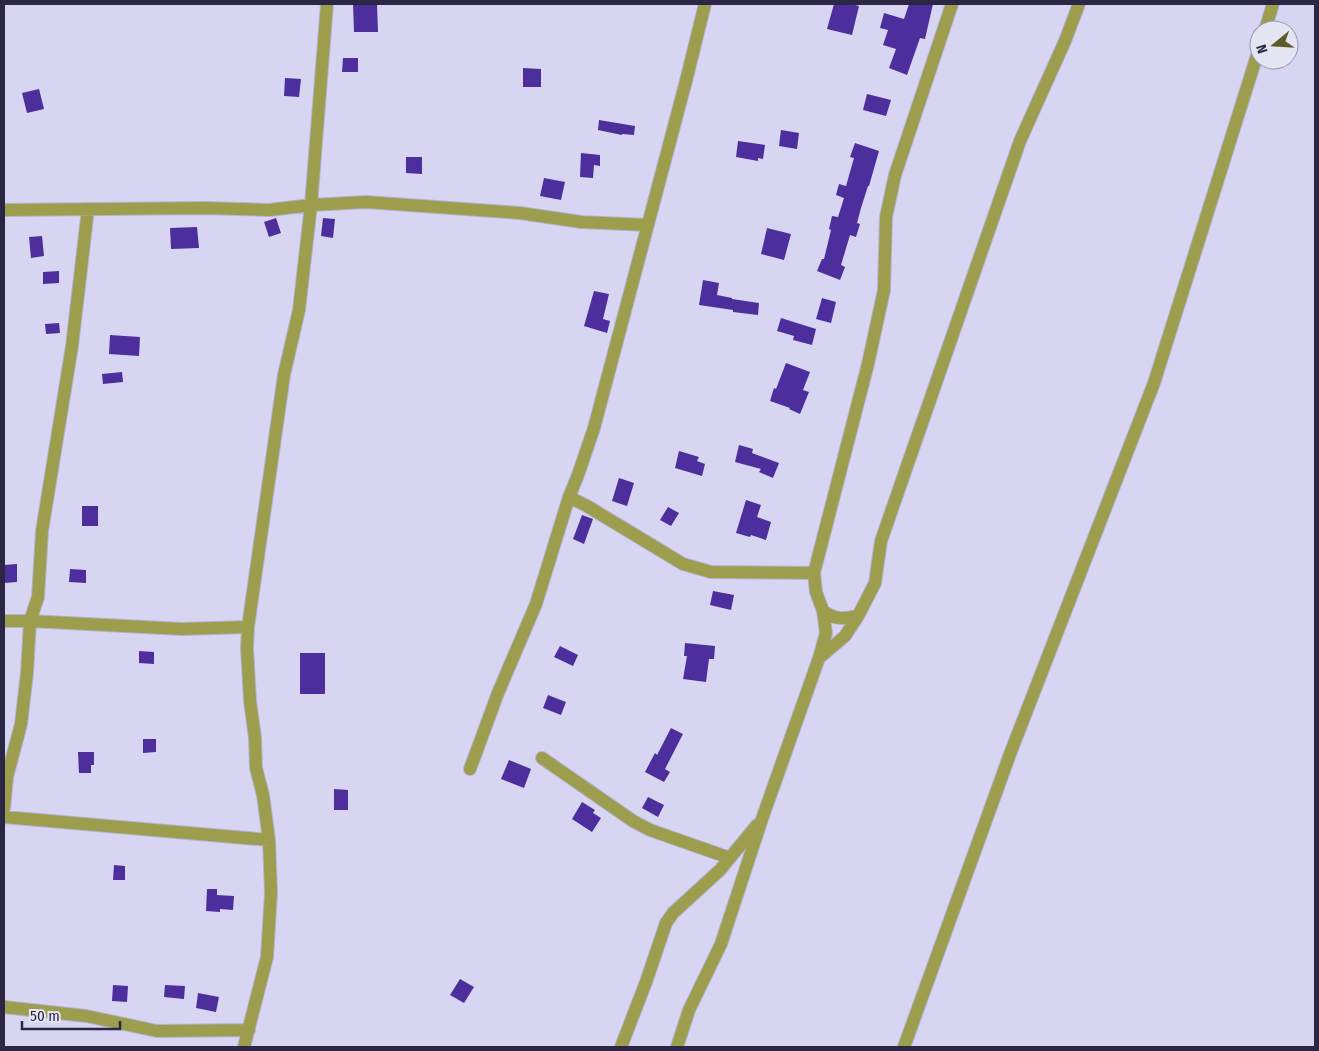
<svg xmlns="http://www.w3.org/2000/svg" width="1319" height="1051" font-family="'Fira Sans Condensed',sans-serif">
  <rect width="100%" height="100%" fill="#d7d5f2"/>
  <path fill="#4c2f9c" d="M353,4H377L378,32H354Z
    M834,4H851L859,6L852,35L827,29Z
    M909,4H933L925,39L920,38L907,75L889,68L896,49L883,45L888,30L880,28L884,13L904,19Z
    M343,58H358V72H342Z
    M523,68L541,69V87H523Z
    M285,78L301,79L299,97L284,96Z
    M39,89L44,109L27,113L22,93Z
    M867,94L891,100L886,116L863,110Z
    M599,120L635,126L634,135L622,134V135L598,130Z
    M781,130L799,133L797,149L779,146Z
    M738,141L765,145L763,159L758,158V161L736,157Z
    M855,143L879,151L869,186H868L861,208L857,223L860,224L856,237L850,235L841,265L845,267L840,280L817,271L822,259H824L831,230L829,229L832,216L838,217L844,198L836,195L839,184L846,186L854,158L850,157Z
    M581,153L600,155V166L594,165L593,178L580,177Z
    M406,157H422V174L406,173Z
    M544,178L565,182L561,200L540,196Z
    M276,218L281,233L269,237L264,222Z
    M323,218L335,219L333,238L321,236Z
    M197,227L199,248L171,249L170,228Z
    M767,228L791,234L784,260L761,254Z
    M42,236L44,256L31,258L29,237Z
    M59,271V283L43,284V272Z
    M703,280L719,283L717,295L732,298V299L759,303L758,315L733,312V310L699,305Z
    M594,291L609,294L603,319L610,321L607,333L584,326Z
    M822,298L836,302L831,323L816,319Z
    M781,318L816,329L812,345L793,340L794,336L777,331Z
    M59,323L60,333L46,334L45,324Z
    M110,335L140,337L139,356L109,354Z
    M786,363L810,372L803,390L809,392L800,414L789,409L790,408L770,401L774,388L776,389Z
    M122,372L123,382L103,384L102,374Z
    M739,445L753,449L752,453L779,463L773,478L759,472L761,469L735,462Z
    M679,451L699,457L697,461L705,464L702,476L675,468Z
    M619,478L634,483L627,506L612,501Z
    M746,500L761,505L757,517L771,522L766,540L751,535L750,537L736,533Z
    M82,506H98V526H82Z
    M668,507L679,513L671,526L660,520Z
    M582,515L593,519L584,544L573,539Z
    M17,564V582L4,583V565Z
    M70,569L86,570V583L69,582Z
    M713,591L734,595L731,610L710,605Z
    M685,643L715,646L714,659H709L706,682L683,679L687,656H684Z
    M560,646L578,655L573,666L554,657Z
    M139,651L154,652V664L139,663Z
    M300,653H325V694H300Z
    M548,695L566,702L561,715L543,708Z
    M671,728L683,734L665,769L670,772L664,782L645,772L655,753L657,755Z
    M143,739H156V752L143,753Z
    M78,752H94V765H91V773H79Z
    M509,760L531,769L524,788L501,779Z
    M334,789L348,790V810H334Z
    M648,797L664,805L658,817L642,808Z
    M582,802L595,810L593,813L601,818L592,832L572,819Z
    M114,865L125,866V880H113Z
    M207,889H217V895L234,896L233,910L220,909V912L206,911Z
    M460,979L474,987L464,1003L450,995Z
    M113,985L128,986L127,1002L112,1001Z
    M165,985L185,986L184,999L164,997Z
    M198,993L219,997L216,1012L196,1008Z"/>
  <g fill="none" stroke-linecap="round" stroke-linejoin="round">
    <defs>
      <path id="street" d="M705,4L686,81L594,428L578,475L569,497L587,506L683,564L711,572L814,573
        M1265,30L1273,4
        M4,210L204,208L269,210L311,205L366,202L520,213L581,222L648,225
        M823,611C836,620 843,619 858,616
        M4,621H30L182,629L248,627
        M819,658L845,636L858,616L875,583L881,541L1020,141L1065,41L1079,4
        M542,758L633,821L650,830L730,858
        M470,769L498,693L536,604L569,497
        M4,808L7,777L21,724L27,673L30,621L38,597L42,531L72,346L88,209
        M4,817L269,840
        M4,1007L86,1016L157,1031L249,1030
        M244,1047L267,957L271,893L269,840L263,795L256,768L255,738L250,701L247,648L248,627L284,375L299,310L311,205L327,4
        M621,1047L646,982L666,923L673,913L720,870L757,825
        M677,1047L689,1010L721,944L762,819L819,658L826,633L823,611L816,592L814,573L868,364L884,290L886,217L895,175L952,4
        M904,1047L1010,754L1154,383L1259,49"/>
    </defs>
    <use href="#street" stroke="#b4b2cf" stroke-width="14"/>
    <use href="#street" stroke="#9d9d4e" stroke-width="12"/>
  </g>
  <rect width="1319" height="1051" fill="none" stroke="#2a2643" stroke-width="10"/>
  <g transform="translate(1274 45) rotate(252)"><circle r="24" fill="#e4e4f3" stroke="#9a98ad"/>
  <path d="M0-4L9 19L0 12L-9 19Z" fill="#5d5d2a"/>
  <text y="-8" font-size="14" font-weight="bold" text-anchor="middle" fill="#2a2643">N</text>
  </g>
  <path d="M22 1021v8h98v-8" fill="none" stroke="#2a2643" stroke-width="2.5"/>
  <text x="30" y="1021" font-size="15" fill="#2a2643" stroke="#e4e4f3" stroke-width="4" paint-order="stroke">50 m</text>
</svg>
